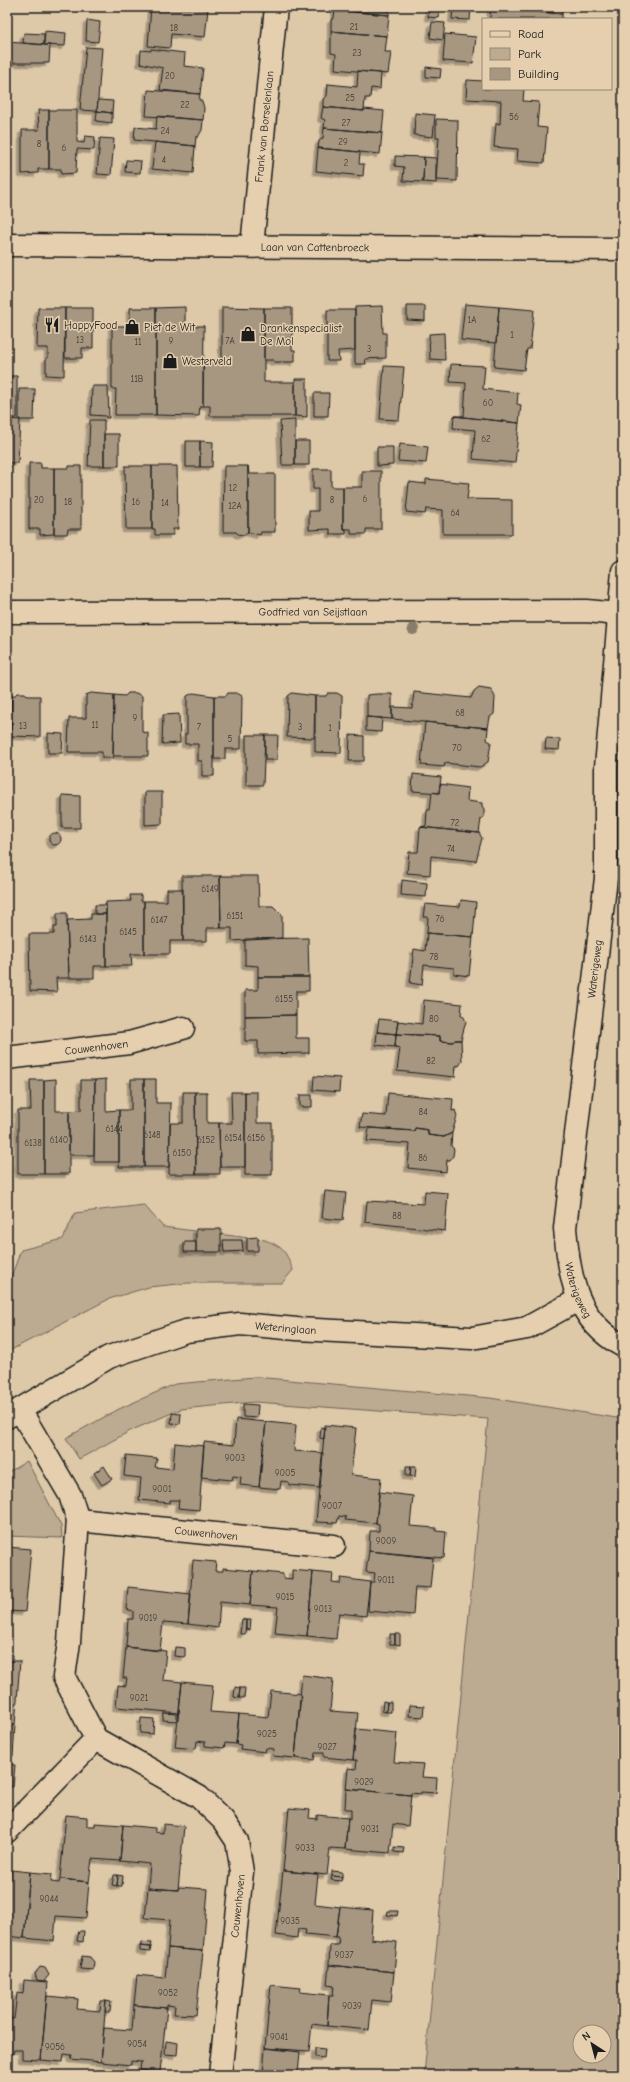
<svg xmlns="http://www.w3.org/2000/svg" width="630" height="2082" font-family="'Comic Neue',sans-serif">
  <defs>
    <filter id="shadow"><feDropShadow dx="-3.5" dy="3.5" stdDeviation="0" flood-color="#0004"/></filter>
  </defs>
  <rect width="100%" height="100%" fill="#ddc8a8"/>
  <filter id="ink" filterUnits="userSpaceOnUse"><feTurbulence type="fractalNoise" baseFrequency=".025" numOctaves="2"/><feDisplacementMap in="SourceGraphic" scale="8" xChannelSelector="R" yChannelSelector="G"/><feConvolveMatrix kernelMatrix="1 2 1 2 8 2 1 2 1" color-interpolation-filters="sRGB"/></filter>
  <g filter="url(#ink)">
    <path fill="#bdab91" stroke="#6c6456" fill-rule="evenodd" d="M144,1205L163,1227L265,1240C285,1248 285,1251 293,1270L282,1283H188L149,1287L109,1299L9,1351L7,1338V1288L21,1250L63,1239L75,1213Z
      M255,1377L490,1398L623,1419V2075H424L488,1419L255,1402L181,1409L130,1431L79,1459L66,1438L119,1409L175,1384ZM580,2032H604V2056H580Z
      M27,1461L61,1526L62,1538L7,1536V1473Z"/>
    <path fill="#a79781" stroke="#1c1c1c" filter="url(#shadow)" d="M151,7L208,9L205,37L171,34L170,48L148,46Z
      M188,7H208V9Z
      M335,7H390L389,15L335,10Z
      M429,7H440L439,18L428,17Z
      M453,7H471L470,20L452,19Z
      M491,7L562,14V19H490Z
      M491,7H563L562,14Z
      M335,10L389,15L387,36L331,31V20L334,18Z
      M87,20L100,22L98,42L86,41Z
      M432,22L445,23L443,40L430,38Z
      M45,31L66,33L65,46L44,45Z
      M331,31L387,36L385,52H391L388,74L335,69L336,54L331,53Z
      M24,33L44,34V45L23,43Z
      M445,34L476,37L473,63L443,61Z
      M7,42L50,45L49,63H7Z
      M86,47L102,48L97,111L80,110Z
      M151,49L185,53L184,66L203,68L200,94L160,90L163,68L140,63L141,50L151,51Z
      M426,67L441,69L440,78L426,77Z
      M358,71L381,73L380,89L371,88L370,98H365L364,111L323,107V99L327,96L328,84L357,87Z
      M467,80L483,81V89H524L523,101L539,102L537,127L547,128L544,163L517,161L518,149L494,147L496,123L500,124L501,101L466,99Z
      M148,90L200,94L199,100L202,101L204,108L203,120L146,116Z
      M98,100L113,101L112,113L97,111Z
      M323,107L364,111V109L384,111L382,133L324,128L325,120L321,118Z
      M38,110H49V169H38V173L22,174V130H39Z
      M49,110H77V142L84,143L85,136L95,137L94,150L77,149L76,173L61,174V169H49Z
      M97,111L112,113V123L96,121Z
      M415,113L435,115L433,137L414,135Z
      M157,116L203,120L202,130L198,137H196L195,146L134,140L135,127L156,129Z
      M436,119L458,120L457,181L436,180L439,137H436Z
      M324,128L382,133L380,154L318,148L319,141L323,138Z
      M100,138L114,139L111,175L97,174Z
      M155,142L195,146L193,173L152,169Z
      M318,148L360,152L359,164H364L363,176L316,171Z
      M395,156L424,157L423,182L403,181L404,167L395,166Z
      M424,157L436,158V183L423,182Z
      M126,160L141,161L140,173L125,172Z
      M465,304L499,307L496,343L461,340Z
      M382,306L383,333H386V358L365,359L366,364H355V307Z
      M407,306H425V321L407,320Z
      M185,307V326H204L203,406H200L199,416L156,415V308Z
      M222,307L264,308V382H295V416H210V406H203V360H222Z
      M499,307L534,310L530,349H527L524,370L494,367Z
      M38,308H65L64,376L46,375V358H48V348H37Z
      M65,308H93V348H82V358H65Z
      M130,308H156V415H115L116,389H112V326H130Z
      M264,308H292V350H295V362H274L273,360H264Z
      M327,310H355V350L338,351L339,361H327Z
      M444,333L445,360L430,359L429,334Z
      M451,364L485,366L483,389L518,393L517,404L521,405L519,423L454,416H464L466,383L450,382Z
      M384,366L404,367L399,420L380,419Z
      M7,376H17V418H7Z
      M295,379H307V417L295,416Z
      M92,386H108L109,418H106V416L91,415Z
      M19,389H35L34,420H19Z
      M314,393H329L328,416H314Z
      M454,416L519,423L515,463L473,459L475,430L453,428Z
      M7,419L20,420L18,463H7Z
      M90,420H104V466H88Z
      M295,420V465H282L280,421Z
      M104,434H119V466H104Z
      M186,441H200V467H186Z
      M200,441L213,442L212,467H200Z
      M295,441H309V465H295Z
      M400,444L428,447L426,463L398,461Z
      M377,447H393V465L377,466Z
      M29,463H41V468H54V534L40,535V529H29Z
      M69,466H81V529H68L67,534H54V468H69Z
      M125,466H152V529H126Z
      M152,466H177L178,529H173V535H155V529H152Z
      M224,466H248V532L243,535L238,534L236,532H223Z
      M248,466L249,474H275V532H261L260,535L248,532Z
      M313,469H331V487H343V529H346V534H330V529L309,530V511H318V489H313Z
      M362,471H381V529H366V534H351V529H343V487H362Z
      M426,479L469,483L467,499L512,500V534H443V510L426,509L425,514L406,512L409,482L426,484Z
      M479,687L491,689L495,697L494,714L490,717L488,728L392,719V707L412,708L414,692L471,698L474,691Z
      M17,693H25L28,696H40V737L11,736V696H14Z
      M91,693L114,695L113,758H102V752H68L69,718H86V695Z
      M128,693H136L142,696V732L148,733V756H113L114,695L125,696Z
      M193,693L214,696V776H202V761H198V744H185V734H187V696Z
      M228,693H237L242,696L241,749H225V759H214V696H226Z
      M292,693L315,696L314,738L287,737L288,696Z
      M328,693H337L342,696L341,753L315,752V696H326Z
      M377,694H392V719L367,717V695Z
      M7,695L11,696V736H7Z
      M179,714L180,743L162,744L163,715Z
      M366,717L382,718L381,732L366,731Z
      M425,722L488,728L487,740L491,742L488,762L480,767L445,763L444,767L421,765Z
      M48,733L63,734L62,753H48Z
      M246,735H265L263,785H246Z
      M265,735H278L277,760H265Z
      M350,735L364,736V761H349Z
      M546,738L560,739L559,750L545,749Z
      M413,774L441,777L439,793L412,791Z
      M440,784L468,788L467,801L482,803V806L484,809V817L481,819L479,833L420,827L426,826L427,810H430L432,792L439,793Z
      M145,792H162V824L145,825Z
      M62,795L80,796V828H62Z
      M420,827L479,833L482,838L476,861L431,856L430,875L407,873L409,852H418Z
      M49 839a6 6 0 1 1 12 0a6 6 0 1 1-12 0Z
      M182,876H220L221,928H207V941H183Z
      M220,876H258L259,906H273L282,915V938L232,941V928H221Z
      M402,880L427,883L426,897L401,895Z
      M167,889H183V941H170V954H144V901H167Z
      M130,895H141V901H144V954H131L132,966H106V902L131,901Z
      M461,900L476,902L473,937L427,933L428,917H423L425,904L460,907Z
      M95,905H106V914H95Z
      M57,913H67L69,978H56L57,992L30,991L29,934H54V927H57Z
      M91,914H106V966H94V978H69L67,920L91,919Z
      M427,933L473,937L469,976L454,974V968L424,965L422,985L410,983L414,949L425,951Z
      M308,938L309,977H258V966L245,965V939Z
      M258,977H309V991H296V1015L245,1016V990H258Z
      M424,1000L462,1004L461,1015L463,1016L466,1021L461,1040H455L453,1042L440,1041V1036L396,1034L398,1021L422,1024Z
      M296,1015V1038H309V1053L258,1054V1041H245V1016Z
      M379,1019L398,1021L396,1034L377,1032Z
      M377,1032L396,1034L395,1047L376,1045Z
      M396,1034L440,1036V1041L453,1042L455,1040H461L462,1061L459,1066L456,1065L455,1077L397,1071L400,1048L395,1047Z
      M314,1076L340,1078L339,1092L313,1090Z
      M56,1079V1111H69V1174H44V1080Z
      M106,1079V1111L119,1110V1162H94L95,1080Z
      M131,1079H144V1167H119V1110H131Z
      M144,1079H156V1103H171L169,1167H144Z
      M30,1080H44V1174H18V1110H31Z
      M81,1080H95L94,1155H69V1111L81,1110Z
      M183,1092H195L196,1174H169L170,1123H183Z
      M195,1092H207V1123H219L220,1174H196Z
      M231,1092H245V1167H220L219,1123H232Z
      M245,1092H257V1123H272V1175H245Z
      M388,1093L453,1099L452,1111L455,1110L457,1116L452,1133L444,1137L428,1135V1130L415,1128L414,1131L360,1127L362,1114L386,1116Z
      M300,1095H312V1107H300Z
      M369,1128L414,1131L415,1128L428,1130V1135L444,1137L452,1133L451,1146L454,1149L453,1156L450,1160H447L446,1172L408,1168L410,1144L367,1141Z
      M325,1191L346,1193L343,1220L322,1218Z
      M425,1191L448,1193L445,1231L365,1222L367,1201L424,1204Z
      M196,1229H221V1252H196Z
      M258,1237V1251H247V1238Z
      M223,1240H242L243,1251L224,1252Z
      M184,1242H196V1252H184Z
      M243,1404L258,1405L257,1418L243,1417Z
      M172,1413L181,1414L180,1424L171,1423Z
      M236,1419L266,1422L259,1487L240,1485L241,1477L233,1476L232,1480L201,1477L204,1442L234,1445Z
      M266,1422L296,1425L294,1451L323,1453L320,1488L289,1485V1482L281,1481L280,1489L259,1487Z
      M325,1425L356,1428L351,1475L381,1478L376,1523L345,1520L346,1517L339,1516L337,1523L316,1522Z
      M321,1427L325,1428L324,1439L320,1438Z
      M175,1443L204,1446L199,1510L178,1508L179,1500H170V1503L139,1500L141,1478L124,1476L126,1455L157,1458L155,1467L173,1469Z
      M104,1466L112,1479L102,1485L94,1473Z
      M406,1466H411L410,1476H406Z
      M411,1466H416L415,1477L410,1476Z
      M379,1492L413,1496L410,1526L436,1528V1531L446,1532L444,1558L369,1551L370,1531H379V1524L376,1523Z
      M7,1547L31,1549L25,1612L7,1611Z
      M369,1551L433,1558L430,1588L415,1587L413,1615L368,1611L370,1582H374L375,1573L366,1572Z
      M193,1560L216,1562L215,1571H223V1568L253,1571L250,1605L220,1602L218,1628L188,1624Z
      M292,1570L313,1572L307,1636L275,1633L278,1607L250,1605L253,1571L283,1574V1578L292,1579Z
      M313,1572L333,1574L332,1582L340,1583L341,1578L370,1582L366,1616L339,1613L336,1639L307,1636Z
      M128,1587L191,1594L188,1624L163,1622L160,1651L126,1647L128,1619H133V1611L126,1609Z
      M242,1619L246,1620L245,1634H240Z
      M246,1620H251L250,1630L246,1629Z
      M390,1634H395V1644H390Z
      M395,1634H400V1645L395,1644Z
      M126,1647L166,1651L163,1680L182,1682L179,1713L116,1707L118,1685L126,1686V1684L127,1678H123Z
      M175,1647L185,1648V1657L174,1656Z
      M7,1661H20L15,1725H7Z
      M302,1675L333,1679L330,1711L358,1713L353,1760L324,1757V1753H315L314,1760L295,1758Z
      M182,1682L213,1685L210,1712L239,1714L236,1744L225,1743L224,1748L205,1746V1742L197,1741L196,1749L175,1747Z
      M235,1687L240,1688L239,1698L234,1697Z
      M240,1688H245L244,1698H239Z
      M271,1691L301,1694L295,1758L273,1756L274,1749L266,1748L265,1752L240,1749L241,1745L236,1744L239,1714L268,1717Z
      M383,1701L387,1702L386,1712L382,1711Z
      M387,1702H391V1712H386Z
      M410,1705L424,1706L423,1717L409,1716Z
      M164,1713L177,1714V1721L163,1720Z
      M141,1718L154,1719L153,1734L140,1733Z
      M7,1725H15L13,1756L8,1755L7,1764L15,1765L13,1787L7,1786Z
      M356,1729L397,1733L394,1762L424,1764L422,1777L437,1778L436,1793L421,1792V1794L411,1793V1795L346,1789L348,1768L356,1769L357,1760H353Z
      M346,1789L411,1795L408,1826L393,1824L390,1853L345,1849L348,1818H351V1809H345Z
      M289,1808L310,1810L309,1818L317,1819V1815L348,1818L345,1849L330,1848L327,1875L283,1871Z
      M66,1815L87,1817V1826H95V1823L123,1825L120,1861L92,1859L89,1882L60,1879Z
      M163,1824L184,1826L178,1890L148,1888L150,1864L120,1861L123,1825L155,1828V1832L163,1833Z
      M394,1847L404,1848L403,1853L394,1852Z
      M11,1870L30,1872L24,1938L7,1936V1878H10Z
      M283,1871L318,1874L315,1904L340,1907L336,1937L305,1934L306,1930L298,1929L297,1938L276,1935Z
      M332,1871L342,1872V1877L332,1876Z
      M30,1872L52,1874L51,1882L59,1883L60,1879L89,1882L86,1918L56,1916L54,1941L24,1938Z
      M114,1875H118L117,1886L112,1885Z
      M118,1875L123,1876L122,1886H117Z
      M332,1876L342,1877L341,1881L331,1880Z
      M179,1887L208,1889L203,1951L168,1948L170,1920L145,1918L148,1888L178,1890Z
      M340,1907L373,1910L371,1939L397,1942L394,1972L329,1965L330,1945H338L339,1937H336Z
      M388,1911H398L397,1916L387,1915Z
      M79,1931H84L83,1942L77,1941Z
      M141,1942L152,1943L151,1947L140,1946Z
      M140,1946L151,1947L150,1952L140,1951Z
      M168,1948L203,1951L196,2015L174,2014L175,2006L167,2005V2008L134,2005L137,1975L165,1978Z
      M82,1956L90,1957L94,1962L93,1970L80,1969Z
      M329,1965L394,1972L391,2002L372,2000L369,2030L327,2026L329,1995H333L334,1986L327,1985Z
      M40,1967L45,1968L49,1975L44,1981L37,1980L35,1974Z
      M24,1980L48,1982L41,2060L22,2059V2050H14L13,2054H7V2018L14,2019L17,1993L23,1994Z
      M271,1985L301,1988L300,1992L329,1995L327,2026L312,2024L309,2051L265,2048Z
      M47,1996L78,1999L77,2009L100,2011L101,2001H106L101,2062L71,2059L72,2055L64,2054L63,2062L41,2060Z
      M106,2001L111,2002L110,2012H105Z
      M134,2005L167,2008L160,2072L140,2070L141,2062L131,2061V2065L101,2062L104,2028L132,2030Z
      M166,2041L178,2043L177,2055L165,2054Z
      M265,2048L300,2052L298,2075H263Z
      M315,2048L325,2049L324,2058L315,2057Z"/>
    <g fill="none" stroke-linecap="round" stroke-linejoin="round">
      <defs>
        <g id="minor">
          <path id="s1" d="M7,245L623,249"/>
          <path id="s2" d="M252,246L276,7"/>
          <path id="s3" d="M623,571L606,767V878L565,1228C569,1277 576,1321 623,1346"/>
          <path id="s4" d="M7,612L587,611L618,614"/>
          <path id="s5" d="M7,1058L129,1043L183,1028"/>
          <path d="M20,1410L70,1495L78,1520L69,1642L64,1677L96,1739L199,1797L223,1820L237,1841L242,1872L220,2075"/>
          <path id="s6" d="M7,1417L109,1357L186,1331L240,1324L297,1329L472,1338L527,1328L578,1300"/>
          <path id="s7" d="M78,1520L334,1546"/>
          <path d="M7,1831L96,1739"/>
        </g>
      </defs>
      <use href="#minor" stroke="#1c1c1c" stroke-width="25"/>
      <use href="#minor" stroke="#e5cfae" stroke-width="22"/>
    </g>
    <circle fill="#897d6b" cx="413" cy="629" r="6"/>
  </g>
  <defs>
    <symbol id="restaurant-bare" viewBox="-9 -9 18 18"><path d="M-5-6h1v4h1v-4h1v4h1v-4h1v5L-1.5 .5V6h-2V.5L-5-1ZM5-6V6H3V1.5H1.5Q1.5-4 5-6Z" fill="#1c1c1c" stroke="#e5cfae" stroke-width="2.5" paint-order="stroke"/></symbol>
    <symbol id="shop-bare" viewBox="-9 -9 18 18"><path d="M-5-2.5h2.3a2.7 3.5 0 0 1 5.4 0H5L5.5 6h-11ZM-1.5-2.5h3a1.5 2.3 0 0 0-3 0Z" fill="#1c1c1c" stroke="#e5cfae" stroke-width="2.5" paint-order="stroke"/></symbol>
  </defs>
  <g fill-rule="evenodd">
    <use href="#restaurant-bare" x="41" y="314" width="22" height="22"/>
    <use href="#shop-bare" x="121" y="316" width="22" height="22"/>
    <use href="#shop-bare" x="237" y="323" width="22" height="22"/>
    <use href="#shop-bare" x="159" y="350" width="22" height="22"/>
  </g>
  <g text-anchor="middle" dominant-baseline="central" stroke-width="3" stroke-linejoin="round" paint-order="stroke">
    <g font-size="9" fill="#3f3b35">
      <text x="354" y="27">21</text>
      <text x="174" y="28">18</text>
      <text x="357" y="53">23</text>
      <text x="170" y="76">20</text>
      <text x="350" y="98">25</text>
      <text x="185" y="105">22</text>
      <text x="514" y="117">56</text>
      <text x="346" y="123">27</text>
      <text x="165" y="131">24</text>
      <text x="343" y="142">29</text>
      <text x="39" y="144">8</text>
      <text x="64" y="148">6</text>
      <text x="164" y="160">4</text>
      <text x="346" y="163">2</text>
      <text x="472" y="320">1A</text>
      <text x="512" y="335">1</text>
      <text x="80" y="340">13</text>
      <text x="171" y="341">9</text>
      <text x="230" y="341">7A</text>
      <text x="138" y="342">11</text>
      <text x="369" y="349">3</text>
      <text x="137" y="379">11B</text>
      <text x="488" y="403">60</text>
      <text x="486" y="439">62</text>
      <text x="233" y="488">12</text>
      <text x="365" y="499">6</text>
      <text x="39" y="500">20</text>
      <text x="332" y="500">8</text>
      <text x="68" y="502">18</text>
      <text x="136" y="502">16</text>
      <text x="165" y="503">14</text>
      <text x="235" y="506">12A</text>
      <text x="455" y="513">64</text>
      <text x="460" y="713">68</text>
      <text x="135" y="718">9</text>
      <text x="95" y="725">11</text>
      <text x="23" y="726">13</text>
      <text x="199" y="727">7</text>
      <text x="300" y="727">3</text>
      <text x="330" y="728">1</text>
      <text x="230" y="739">5</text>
      <text x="457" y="748">70</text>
      <text x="455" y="823">72</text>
      <text x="451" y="849">74</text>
      <text x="210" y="889">6149</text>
      <text x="235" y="916">6151</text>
      <text x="440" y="919">76</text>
      <text x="159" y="920">6147</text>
      <text x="128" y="932">6145</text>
      <text x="88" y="939">6143</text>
      <text x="434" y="957">78</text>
      <text x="284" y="999">6155</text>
      <text x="434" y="1019">80</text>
      <text x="431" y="1061">82</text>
      <text x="423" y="1112">84</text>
      <text x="114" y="1129">6144</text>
      <text x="152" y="1135">6148</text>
      <text x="233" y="1138">6154</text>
      <text x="256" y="1138">6156</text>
      <text x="59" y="1140">6140</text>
      <text x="206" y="1140">6152</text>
      <text x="33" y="1143">6138</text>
      <text x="182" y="1153">6150</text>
      <text x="423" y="1158">86</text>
      <text x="397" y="1216">88</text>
      <text x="235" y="1458">9003</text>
      <text x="285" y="1473">9005</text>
      <text x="162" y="1489">9001</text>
      <text x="332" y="1506">9007</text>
      <text x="386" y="1541">9009</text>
      <text x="386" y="1580">9011</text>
      <text x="285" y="1597">9015</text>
      <text x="323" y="1609">9013</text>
      <text x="148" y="1618">9019</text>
      <text x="139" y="1698">9021</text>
      <text x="267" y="1734">9025</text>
      <text x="327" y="1747">9027</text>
      <text x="364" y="1782">9029</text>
      <text x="370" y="1829">9031</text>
      <text x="305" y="1848">9033</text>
      <text x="49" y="1899">9044</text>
      <text x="290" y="1921">9035</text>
      <text x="344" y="1955">9037</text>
      <text x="168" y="1993">9052</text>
      <text x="352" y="2006">9039</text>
      <text x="279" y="2037">9041</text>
      <text x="137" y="2044">9054</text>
      <text x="55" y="2047">9056</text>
    </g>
    <g font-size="11" fill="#1c1c1c" stroke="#e5cfae">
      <text stroke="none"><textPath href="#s2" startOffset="120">Frank van Borselenlaan</textPath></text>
      <text stroke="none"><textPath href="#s1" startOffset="308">Laan van Cattenbroeck</textPath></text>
      <text stroke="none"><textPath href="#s4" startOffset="306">Godfried van Seijstlaan</textPath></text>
      <text transform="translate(595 969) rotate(-83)">Waterigeweg</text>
      <text stroke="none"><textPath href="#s5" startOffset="90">Couwenhoven</textPath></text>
      <text stroke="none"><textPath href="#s3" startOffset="724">Waterigeweg</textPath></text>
      <text stroke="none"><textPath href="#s6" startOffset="300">Weteringlaan</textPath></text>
      <text stroke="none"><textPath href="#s7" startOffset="129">Couwenhoven</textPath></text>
      <text transform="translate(238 1906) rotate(-84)">Couwenhoven</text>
    </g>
    <g font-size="11" fill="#1c1c1c" stroke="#e5cfae" text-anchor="start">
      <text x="64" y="325">HappyFood</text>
      <text x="144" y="327">Piet de Wit</text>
      <text x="260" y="328">Drankenspecialist<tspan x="260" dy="13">De Mol</tspan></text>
      <text x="182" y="361">Westerveld</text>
    </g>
  </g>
  <rect width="630" height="2082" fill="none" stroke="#e5cfae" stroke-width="24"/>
  <rect x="12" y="12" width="606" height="2058" fill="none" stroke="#1c1c1c" stroke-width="1.5" filter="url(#ink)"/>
  <rect x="482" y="18" width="130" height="72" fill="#e5cfae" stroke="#958774"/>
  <rect x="490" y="31" width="20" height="6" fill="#e5cfae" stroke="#958774"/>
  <text x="518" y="38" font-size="12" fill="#1c1c1c">Road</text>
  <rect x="490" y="48" width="20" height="12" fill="#bdab91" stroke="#958774"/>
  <text x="518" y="58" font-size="12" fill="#1c1c1c">Park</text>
  <rect x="490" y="68" width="20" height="12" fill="#a79781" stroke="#958774"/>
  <text x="518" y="78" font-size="12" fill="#1c1c1c">Building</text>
  <g transform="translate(592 2044) rotate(324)"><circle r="19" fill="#e5cfae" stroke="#958774"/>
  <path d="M0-3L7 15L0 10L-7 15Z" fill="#1c1c1c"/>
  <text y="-6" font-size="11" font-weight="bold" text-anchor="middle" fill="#1c1c1c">N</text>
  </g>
</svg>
